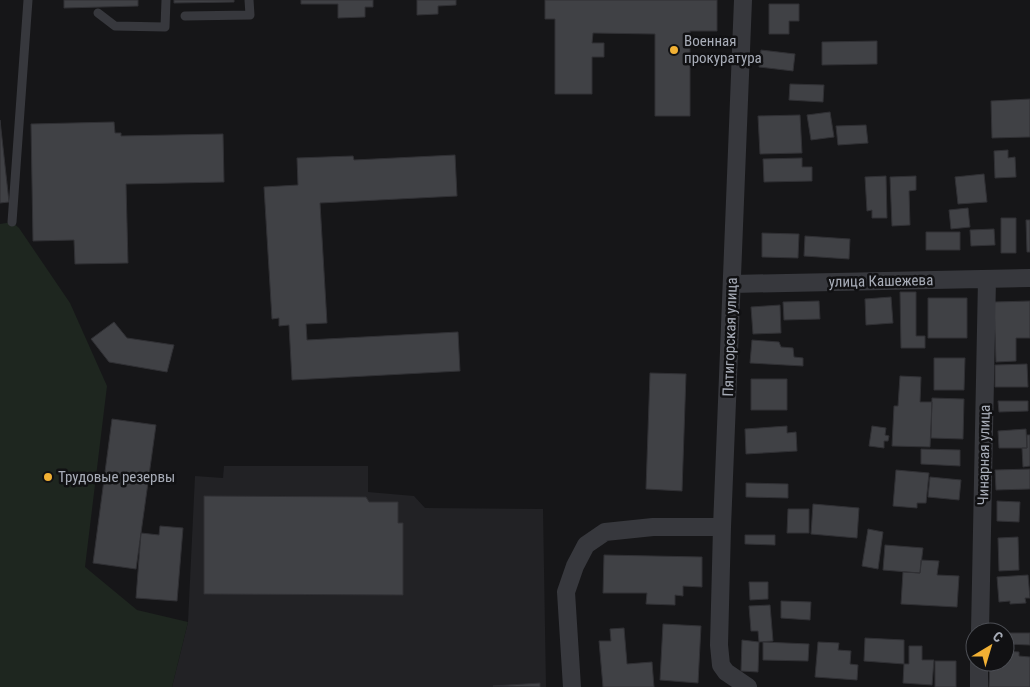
<svg xmlns="http://www.w3.org/2000/svg" width="1030" height="687" font-family="'Roboto Condensed',sans-serif">
  <rect width="100%" height="100%" fill="#161618"/>
  <path fill="#222225" d="M224,466H368V492L414,496L425,508L543,509L546,687H172L188,622L195,476L223,478Z"/>
  <path fill="#1e261f" d="M12,222L19,228L70,303L107,386L85,567L137,610L188,622L172,687H0V224Z"/>
  <path fill="#404145" stroke="#303034" d="M64,0H138V6L64,8Z
    M174,0H234V2L174,3Z
    M301,0H373V7H365V17L338,18V4H301Z
    M417,0H456V5L438,6V14L417,15Z
    M545,0H717V31H690V116H655V34L593,33L592,43H604V57H592V94H555V19H545Z
    M769,4H799V21H789V34H769Z
    M877,41V64L822,65V42Z
    M761,50L795,54L793,71L759,67Z
    M790,84L824,85L823,102L789,100Z
    M1030,99V137L992,138L991,101Z
    M830,112L834,137L811,140L807,115Z
    M800,115L802,153L760,154L758,116Z
    M0,120L9,202L0,203Z
    M114,122L115,133H121V136L223,134L224,182L126,184L128,263L75,264L74,240L33,241L31,124Z
    M866,125L868,143L838,145L836,126Z
    M1008,150V158L1015,157L1016,177L995,178L994,151Z
    M455,155L457,196L320,203L327,323L306,324L307,340L458,332L460,371L292,380L289,325L279,326V318L272,319L264,187L298,185L297,158L353,156L354,160Z
    M802,158V167H812V181L764,182L763,159Z
    M984,174L987,202L958,204L955,177Z
    M886,176L887,218H872V210L867,211L865,177Z
    M916,176V190L909,191L910,225L892,226L890,177Z
    M968,208L970,227L951,229L949,210Z
    M1001,218H1016V253H1001Z
    M1026,220H1030V252H1027Z
    M994,229L995,245L971,246L970,230Z
    M926,232H960V250H926Z
    M762,233L799,234L798,258L762,257Z
    M805,236L850,239L849,259L804,256Z
    M900,292H916V336H925V348H901Z
    M891,297L893,323L866,325L865,299Z
    M928,298H967V338H928Z
    M819,301L820,319L784,320L783,302Z
    M1030,301V338H1016V361L996,362L994,302Z
    M780,305L781,333L753,334L751,307Z
    M114,322L127,338L174,345L167,372L109,362L91,339Z
    M752,340L779,342L781,347L793,348L794,357L803,358V366L750,363Z
    M934,358H965L964,390H934Z
    M1027,364L1028,387H995V365Z
    M650,373L686,374L682,491L646,489Z
    M900,376L921,377L920,402H932L930,447L892,446L894,406H898Z
    M751,379H787V410H751Z
    M932,398L964,399L963,439L931,438Z
    M998,401H1028V411L999,412Z
    M112,419L156,425L136,569L93,563Z
    M787,426V433L796,432L797,451L746,454L745,429Z
    M872,426L886,428L885,435L889,436L888,441H884V448L869,446Z
    M1026,429L1027,448H999L998,431Z
    M1027,435H1030V466L1023,467L1022,448H1027Z
    M921,449L960,450V466L921,464Z
    M1030,469V489L996,490L995,470Z
    M896,470L929,473L926,503H917V508L893,506Z
    M930,477L961,480L959,500L928,497Z
    M746,483L788,484V498L746,497Z
    M204,496L366,497L369,502H398V523H403V595L204,594Z
    M997,501L1020,502L1019,522L997,521Z
    M813,504L859,508L857,538L811,534Z
    M788,509H809V533H787Z
    M160,526L183,528L177,601L136,598L141,533L159,535Z
    M868,529L883,532L878,569L862,566Z
    M745,535H775V545L745,544Z
    M1018,537L1019,570L999,571L998,538Z
    M885,545L923,548L920,573L883,570Z
    M604,555L702,557V587L683,586V596L675,595V605L646,604L647,593H603Z
    M921,560L939,561L937,575L959,576L957,607L901,604L903,572L920,573Z
    M1028,575L1030,598H1025L1026,603L1010,604V601L999,602L997,577Z
    M749,582H768V599L750,600Z
    M781,601L811,602L810,620L781,618Z
    M770,605L773,641L759,642L758,631H751L749,606Z
    M663,624L701,626L698,683L660,680Z
    M624,628L627,664L652,662L654,687H603L599,641H611L610,629Z
    M1005,633H1030V645L1006,644L1005,648Z
    M865,638L904,640V664L864,661Z
    M742,640L759,642L758,672L741,671Z
    M763,642L809,644L808,661L763,660Z
    M818,642L839,643L838,650L851,651L850,664L858,665L857,680L815,677Z
    M909,646H922V660H934L932,685L903,683L904,664H909Z
    M1005,651L1019,652V656L1030,657V687H989L990,662H1005Z
    M935,661H956V687H935Z
    M540,683V687L493,686Z"/>
  <g fill="none" stroke-linecap="round" stroke-linejoin="round">
    <path stroke="#37383d" stroke-width="9" d="M98,13L115,26L165,27L166,0
      M185,16L250,15L249,0
      M12,222L28,0"/>
    <path stroke="#37383d" stroke-width="18" d="M743,0L722,527L719,645L721,665L726,672L748,687
      M732,284L1030,278
      M980,632L987,279
      M572,687L566,592L575,566L586,545L605,532L653,527H722
      M979,687V662"/>
  </g>
  <g fill="#f2b134" stroke="#111113" stroke-width="2">
    <circle cx="674" cy="50" r="5"/>
    <circle cx="48" cy="477" r="5"/>
  </g>
  <g text-anchor="middle" dominant-baseline="central" stroke-width="5" stroke-linejoin="round" paint-order="stroke">
    <g font-size="15" fill="#a8adb8" stroke="#111113" text-anchor="start">
      <text x="684" y="41">Военная<tspan x="684" dy="17">прокуратура</tspan></text>
      <text x="58" y="477">Трудовые резервы</text>
    </g>
    <g font-size="15" fill="#a8adb8" stroke="#111113">
      <text transform="translate(881 281) rotate(-1)">улица Кашежева</text>
      <text transform="translate(730 337) rotate(-88)">Пятигорская улица</text>
      <text transform="translate(984 455) rotate(-89)">Чинарная улица</text>
    </g>
  </g>
  <g transform="translate(990 647) rotate(38)"><circle r="24" fill="#111113" stroke="#4d4f55"/>
  <path d="M0-4L9 19L0 12L-9 19Z" fill="#f2b134"/>
  <text y="-8" font-size="14" font-weight="bold" text-anchor="middle" fill="#a8adb8">С</text>
  </g>
</svg>
